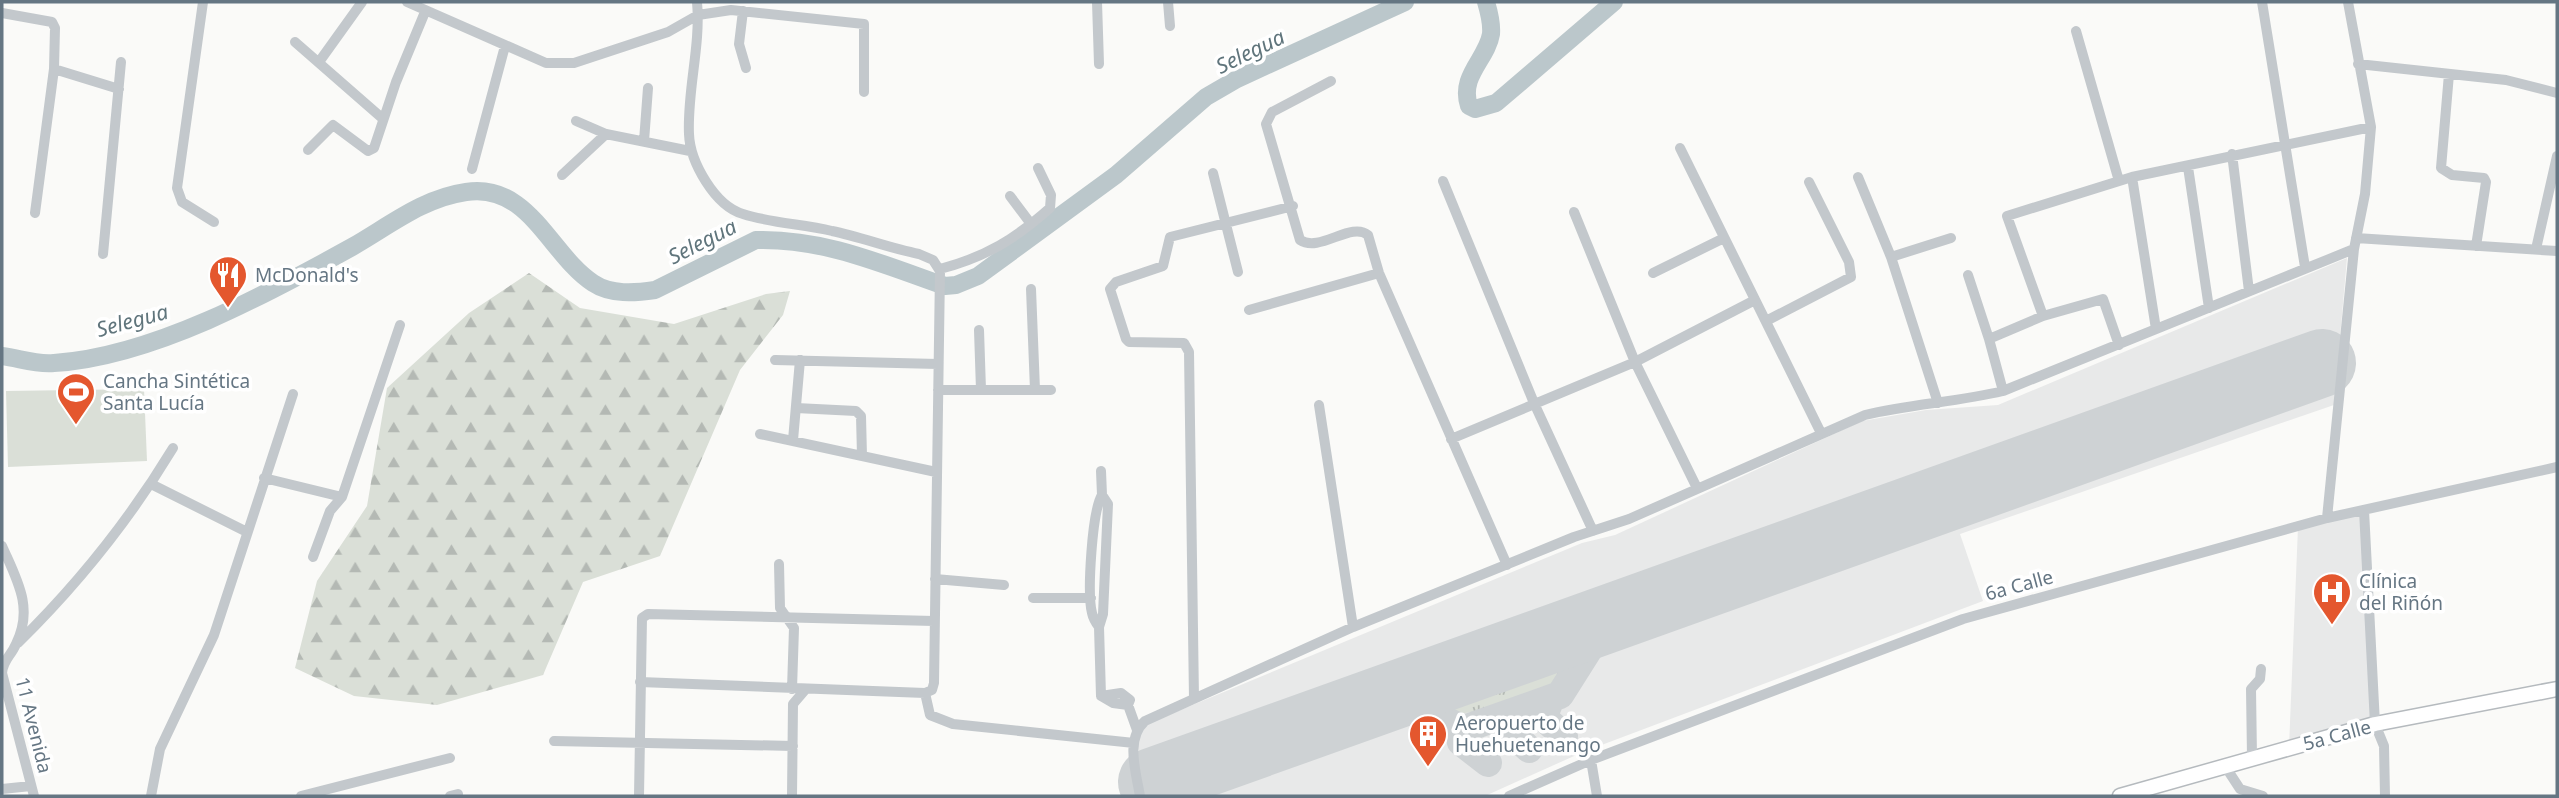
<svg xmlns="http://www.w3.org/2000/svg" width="2559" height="798" font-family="'Noto Sans',sans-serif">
  <defs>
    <pattern id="grass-tufts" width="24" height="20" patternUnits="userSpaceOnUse" patternTransform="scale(1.75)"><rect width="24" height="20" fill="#dadfd7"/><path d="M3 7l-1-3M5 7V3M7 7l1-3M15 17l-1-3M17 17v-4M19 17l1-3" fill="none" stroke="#b4b9b4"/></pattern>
    <pattern id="forest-firs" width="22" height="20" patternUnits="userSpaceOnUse" patternTransform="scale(1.75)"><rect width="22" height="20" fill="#dadfd7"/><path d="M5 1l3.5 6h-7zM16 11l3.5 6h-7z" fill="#b4b9b4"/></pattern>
  </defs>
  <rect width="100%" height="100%" fill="#fafaf8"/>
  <path fill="#e8e9e9" d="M2347,258L2334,405L1960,534L1983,601L1583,752L1485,796H1145L1137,741L1142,726L1582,543L1615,535L1862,421L1926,410L1998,405Z
    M2364,510L2375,724L2289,747L2298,527Z"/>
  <path fill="url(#grass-tufts)" d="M1570,647C1577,660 1568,678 1556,685C1538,694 1479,714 1460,713C1448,712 1441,706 1431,698L1433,694Z"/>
  <path fill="url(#forest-firs)" d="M529,273L580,308L674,324L766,294L790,291L783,315L740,370L660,556L583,582L543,675L437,705L354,696L295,668L317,581L367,506L387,388L469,313Z"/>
  <path fill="#dadfd7" d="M144,389L147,461L8,467L6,391Z"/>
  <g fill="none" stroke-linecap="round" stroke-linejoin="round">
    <path stroke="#bbc7cb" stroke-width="18" d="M1486,2C1489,12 1492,23 1491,34C1487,59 1459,76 1469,106L1475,109L1496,103L1614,2
      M2,356C19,358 36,365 54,363C152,357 267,294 352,247C389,226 423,198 466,192C529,182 550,255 593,283C611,295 635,293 655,290L756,240C823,238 882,264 945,286L956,285L978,276L1116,175L1206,97L1237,79L1405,2"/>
    <path stroke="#ced2d4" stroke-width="28" d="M1393,696L1464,729L1560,695L1608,619
      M1551,699L1543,717L1564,736
      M1507,714L1504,726L1529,749
      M1464,729L1461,742L1488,763"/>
    <path stroke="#ced2d4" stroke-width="68" d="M1152,782L2322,363"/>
    <defs>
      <path id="major" d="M2120,796L2375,724L2557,689"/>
    </defs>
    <use href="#major" stroke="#b5babe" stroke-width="17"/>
    <path stroke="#c3c8cc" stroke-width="10" d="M203,2L177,188L182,202L214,222
      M407,2L546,63H574L668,32L698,15L731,10L864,24V92
      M1097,2L1099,64
      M1168,2L1170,26
      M2262,2L2305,267
      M743,11L739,44L746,68
      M2,13L52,22L55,28L54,69L35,213
      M2076,31L2119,181
      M295,42L382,118
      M319,62L362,2
      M2358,64L2506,80L2557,93
      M54,69L119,89
      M2449,74L2441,168L2452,175L2484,178L2486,182L2476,246
      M1331,81L1272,112L1266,124L1300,240C1320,253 1351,221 1368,235L1379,273L1507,565
      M576,121L606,134L690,151
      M644,141L648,88
      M1680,148L1821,433
      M308,150L333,125L368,151L374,148L396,82L425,12
      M2232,154L2249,291
      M2188,167L2209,308
      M472,169L505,46
      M1213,173L1238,272
      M562,175L606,134
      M1858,177L1891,257L1938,403
      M2132,177L2156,329
      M1443,181L1534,403L1593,531
      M1010,196L1031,224
      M1574,212L1635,362L1697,488
      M2356,238L2557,251
      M2536,249L2557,156
      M103,254L121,62
      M1891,257L1951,238
      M940,269C986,257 1015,239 1050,208L1051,195L1038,168
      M1653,273L1724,238
      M1968,275L1989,339
      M1031,289L1035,390
      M1249,310L1379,273
      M2043,316L2007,216L2132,177L2371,127
      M1766,321L1851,277L1849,262L1809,182
      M979,330L981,390
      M775,360L938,364
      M938,390H1051
      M2003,391L1989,339L2043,316L2103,299L2119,345
      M1319,405L1353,627
      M796,408L856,411L861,416L862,456
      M760,434L936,472
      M1451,439L1635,362L1755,300
      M793,440L800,360
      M1101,471L1102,495L1108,504L1103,614L1099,627L1101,696L1113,703L1128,705L1137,730
      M264,478L342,497
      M151,484L247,532
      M2364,510L2375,724L2384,746L2385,796
      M2327,518L2354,249L2365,194L2371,127L2348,2
      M2,546C17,580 34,608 16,644C11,656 3,660 2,673L34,796
      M313,557L330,511L342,497L400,325
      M779,564L780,608L794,628L792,689
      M935,579L1004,585
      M1033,598H1091
      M1099,627C1096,623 1093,618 1092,613C1087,593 1092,511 1102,495
      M18,643C78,584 130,519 173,448
      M640,682L925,693L932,690L934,683L940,271L933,260L919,254C889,248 861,237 832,231C802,224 771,223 743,214C715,206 690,162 689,134C687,90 701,46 697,2
      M925,693L930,715L953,724L1134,743
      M1101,696L1121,693L1130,700L1128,705
      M1194,699L1189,352L1184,343L1129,342L1126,339L1110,289L1116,282L1163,266L1170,237L1293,206
      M554,741L793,746
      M2252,757L2251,689L2260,679L2261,669
      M1591,760L1597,796
      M2225,766L2240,789L2263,796
      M2,789L31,786
      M151,796L160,749L214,635L293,394
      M301,796L450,758
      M450,796L458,794
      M639,796L642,618L648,614L934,621
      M792,796L793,704L805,690
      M1140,796C1136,772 1125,739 1145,721L1353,627L1574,537L1629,519L1865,415C1911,404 1957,402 2003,391L2354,249
      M1509,796L1591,760L1963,619L2327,518L2557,467"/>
    <use href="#major" stroke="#fff" stroke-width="14"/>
  </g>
  <defs>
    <symbol id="restaurant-pin" viewBox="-11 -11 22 30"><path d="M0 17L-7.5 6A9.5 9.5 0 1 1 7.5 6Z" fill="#e4572e" stroke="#fff"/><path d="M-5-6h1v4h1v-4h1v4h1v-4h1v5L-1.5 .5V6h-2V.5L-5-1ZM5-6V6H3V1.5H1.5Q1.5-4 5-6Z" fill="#fff"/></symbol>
    <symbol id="stadium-pin" viewBox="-11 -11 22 30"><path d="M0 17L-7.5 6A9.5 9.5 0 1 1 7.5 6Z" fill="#e4572e" stroke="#fff"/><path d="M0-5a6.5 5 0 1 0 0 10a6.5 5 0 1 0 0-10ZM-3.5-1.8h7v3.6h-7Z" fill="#fff"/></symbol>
    <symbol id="hospital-pin" viewBox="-11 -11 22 30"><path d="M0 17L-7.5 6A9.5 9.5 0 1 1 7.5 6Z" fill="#e4572e" stroke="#fff"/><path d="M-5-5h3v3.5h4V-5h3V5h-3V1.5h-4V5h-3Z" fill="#fff"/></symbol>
    <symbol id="building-pin" viewBox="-11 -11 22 30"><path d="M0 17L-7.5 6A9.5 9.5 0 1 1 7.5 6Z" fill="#e4572e" stroke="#fff"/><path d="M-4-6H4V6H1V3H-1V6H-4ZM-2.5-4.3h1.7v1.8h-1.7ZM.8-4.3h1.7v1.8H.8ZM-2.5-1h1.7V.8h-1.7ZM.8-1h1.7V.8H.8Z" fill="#fff"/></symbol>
  </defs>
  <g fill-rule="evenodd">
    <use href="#restaurant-pin" x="206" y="253" width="44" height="60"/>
    <use href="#stadium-pin" x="54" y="370" width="44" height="60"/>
    <use href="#hospital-pin" x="2310" y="570" width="44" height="60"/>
    <use href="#building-pin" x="1406" y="712" width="44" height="60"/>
  </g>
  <g text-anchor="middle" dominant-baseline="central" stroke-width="7" stroke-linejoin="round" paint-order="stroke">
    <g font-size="19" fill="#657683" stroke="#fff" text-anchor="start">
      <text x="255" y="275">McDonald's</text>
      <text x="103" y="381">Cancha Sintética<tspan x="103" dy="22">Santa Lucía</tspan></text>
      <text x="2359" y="581">Clínica<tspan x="2359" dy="22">del Riñón</tspan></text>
      <text x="1455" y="723">Aeropuerto de<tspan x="1455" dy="22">Huehuetenango</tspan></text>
    </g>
    <g font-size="19" fill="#657683" stroke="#fff">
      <text transform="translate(2019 585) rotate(-15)">6a Calle</text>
      <text transform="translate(34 725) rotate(76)">11 Avenida</text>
      <text transform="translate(2337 735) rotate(-15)">5a Calle</text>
    </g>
    <g font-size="21" font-style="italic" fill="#60757c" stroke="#fff">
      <text transform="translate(1250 51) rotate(-26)">Selegua</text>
      <text transform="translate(702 241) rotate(-27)">Selegua</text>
      <text transform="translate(132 320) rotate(-15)">Selegua</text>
    </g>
  </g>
  <rect width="2559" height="798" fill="none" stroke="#657683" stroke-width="7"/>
</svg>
